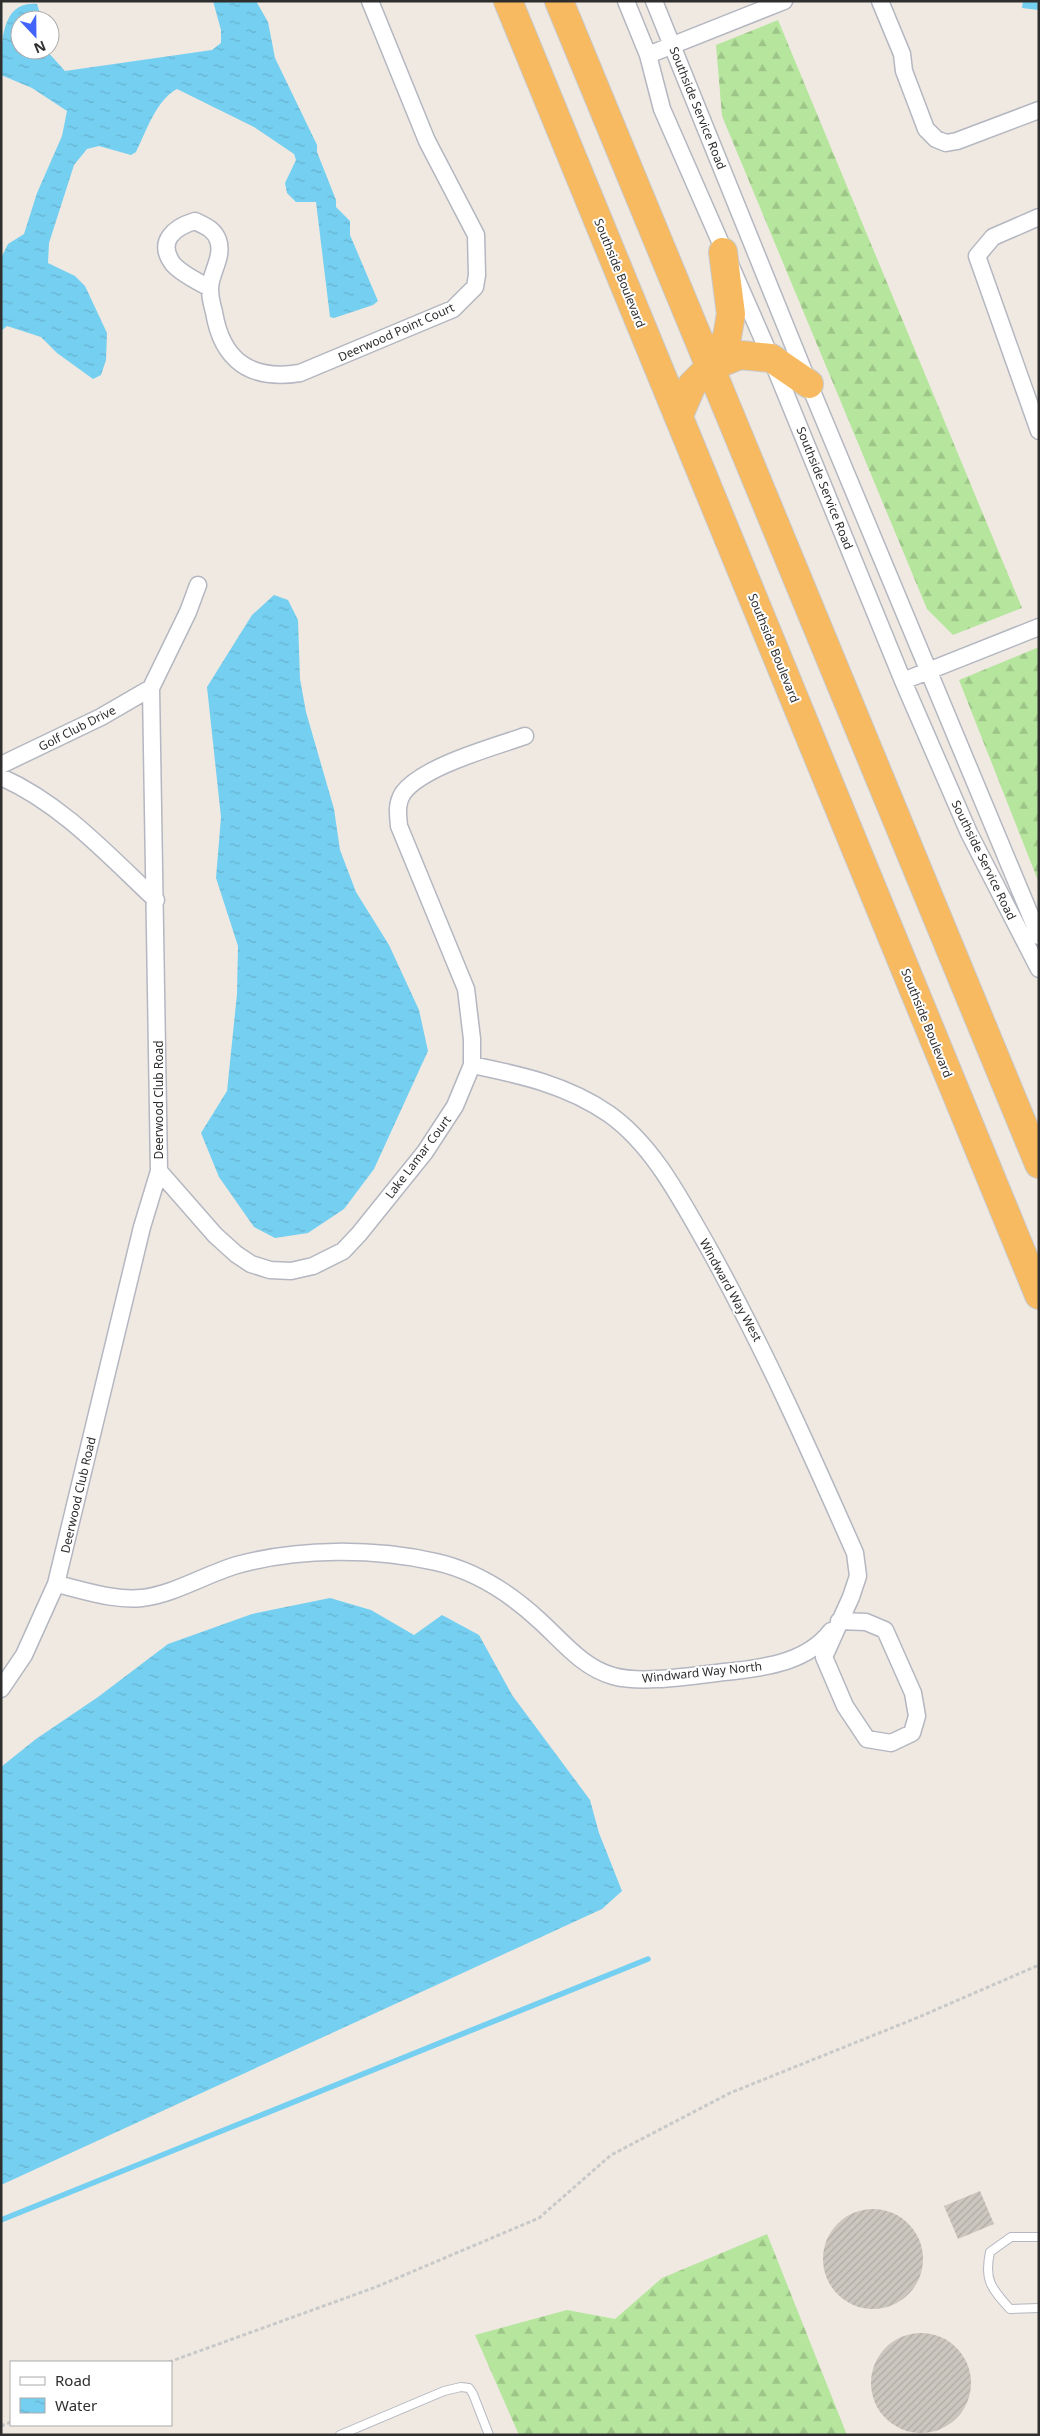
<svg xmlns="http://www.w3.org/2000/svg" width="1040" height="2436" font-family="'Noto Sans',sans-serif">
  <defs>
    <pattern id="forest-firs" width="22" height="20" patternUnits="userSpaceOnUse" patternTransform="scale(1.25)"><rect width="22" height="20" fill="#b6e59e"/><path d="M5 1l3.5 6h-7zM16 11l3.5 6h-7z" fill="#9dc588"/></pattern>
    <pattern id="water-ripples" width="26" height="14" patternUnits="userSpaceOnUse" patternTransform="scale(1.25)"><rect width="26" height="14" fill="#75cff0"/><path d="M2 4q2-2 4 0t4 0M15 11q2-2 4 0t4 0" fill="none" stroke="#66b2ce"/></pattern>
    <pattern id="building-hatch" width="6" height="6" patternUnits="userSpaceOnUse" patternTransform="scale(1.25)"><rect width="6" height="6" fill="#cbc7bf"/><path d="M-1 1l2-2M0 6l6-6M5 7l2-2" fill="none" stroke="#afaba4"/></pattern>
  </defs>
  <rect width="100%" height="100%" fill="#efe9e1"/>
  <path fill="url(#forest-firs)" d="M778,20L1022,608L953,635L927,609L722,116L716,45Z
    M1039,647V883L959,680Z
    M767,2234L847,2435H519L475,2335L567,2310L615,2319L662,2278Z"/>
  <path fill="url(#water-ripples)" d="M213,1H256L268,22L275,58L317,145V152L336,200V207L350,221V235L378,301L373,305L334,318L330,317L316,202H296L287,193L285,183L296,160L294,154L254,127L177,89C156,100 146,132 136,152L131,155L99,146L87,149L74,165L49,243L48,263L75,276L85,286L107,333L106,360L101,375L93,379L57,353L41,337L7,326L1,331V258L8,244L24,234L37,193L62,136L67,111L32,88L1,75C1,46 0,0 37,4L42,20H20V50H46L65,71L212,50L221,43V30Z
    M1023,1H1039V10L1022,8Z
    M274,595L288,600L298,620L300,679L306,712L334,809L340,850L356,892L389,945L419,1010L428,1051L374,1169L344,1209L308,1233L275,1238L254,1227L219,1177L201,1133L227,1091L237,994L238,946L216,878L221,817L207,687L252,615Z
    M330,1598L371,1610L414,1635L442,1615L479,1635L512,1695L590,1800L599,1833L622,1891L602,1909L1,2185V1767L36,1739L98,1697L168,1644L252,1614Z"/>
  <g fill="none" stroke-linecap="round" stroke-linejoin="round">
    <path stroke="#75cff0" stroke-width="5.5" d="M1,2220L648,1959"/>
  </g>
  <path fill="url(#building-hatch)" d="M980,2191L994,2224L958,2239L944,2206Z
    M823 2259a50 50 0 1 1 100 0a50 50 0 1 1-100 0Z
    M871 2383a50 50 0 1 1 100 0a50 50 0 1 1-100 0Z"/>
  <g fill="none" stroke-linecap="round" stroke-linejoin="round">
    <defs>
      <path id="service" d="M1039,2237H1011L990,2252C984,2280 991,2288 1010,2309L1039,2308
        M340,2435L444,2391L461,2387L469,2388L473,2394L489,2435"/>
      <path id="minor" d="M626,1L648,55L662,109L771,358L903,681L969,833L1039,969
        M654,1L809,384L1039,936
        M880,1L902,54L904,71L926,129L936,139L946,143L957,141L1039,110
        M648,55L784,1
        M1039,217L993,237L977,256L1039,431
        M210,288C200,283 180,272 173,264C156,241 175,227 195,221C205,226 214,229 218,240C224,257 210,273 210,289C210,296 212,305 214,312C222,361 251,381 300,373L453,309L475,287L477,275L476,235L427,141L370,1
        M903,681L1039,627
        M1,765L101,717L151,688
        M1,777C62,804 108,855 156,900
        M472,1065C521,1075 567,1085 609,1114C654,1146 681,1200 708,1247C763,1346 809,1449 855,1553L858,1576L851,1597L824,1657L845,1706L867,1739L891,1743L912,1733L917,1716L913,1693L885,1630L866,1622L839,1621
        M159,1171L215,1235L236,1254L251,1264L270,1270L291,1271L313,1266L343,1251L359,1234L425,1152L455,1106L472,1065V1039L466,989L399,826C398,814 396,804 403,793C423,766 494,747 525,736
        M56,1584C84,1590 113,1601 142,1598C175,1594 206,1574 237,1565C299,1548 373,1548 436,1562C476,1571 511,1594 540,1621C562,1641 583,1668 613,1676C644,1685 701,1674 734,1671C769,1667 808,1661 831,1631
        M1,1689L24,1655L56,1584L142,1227L159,1171L151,688L188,612L198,585"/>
      <path id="trunk" d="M508,1L1039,1295
        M559,1L1039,1164
        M710,367L740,355L771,358L809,384
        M679,415L692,385L710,367L727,337L731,314L723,252"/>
    </defs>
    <use href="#service" stroke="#b4b7c1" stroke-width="10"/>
    <use href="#minor" stroke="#b4b7c1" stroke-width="19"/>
    <use href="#trunk" stroke="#c9c9c9" stroke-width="30"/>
    <path stroke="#c9c9c9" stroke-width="3" stroke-dasharray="4 2.5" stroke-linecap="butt" d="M169,2362L376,2287L539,2218L611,2155L730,2093L919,2017L1039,1965
      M1,2426L11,2422"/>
    <use href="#service" stroke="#fff" stroke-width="8"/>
    <use href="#minor" stroke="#fff" stroke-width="16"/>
    <use href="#trunk" stroke="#f8ba60" stroke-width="28"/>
  </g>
  <g text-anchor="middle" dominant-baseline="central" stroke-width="4" stroke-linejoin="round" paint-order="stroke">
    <g font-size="12" fill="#2e2e2e" stroke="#fff">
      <text transform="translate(698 108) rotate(68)">Southside Service Road</text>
      <text transform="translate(620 273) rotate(68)">Southside Boulevard</text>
      <text transform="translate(396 332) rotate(-24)">Deerwood Point Court</text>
      <text transform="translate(825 488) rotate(68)">Southside Service Road</text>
      <text transform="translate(774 648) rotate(68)">Southside Boulevard</text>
      <text transform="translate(77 728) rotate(-27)">Golf Club Drive</text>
      <text transform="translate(984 860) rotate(64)">Southside Service Road</text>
      <text transform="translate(927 1023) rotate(68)">Southside Boulevard</text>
      <text transform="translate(158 1100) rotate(-90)">Deerwood Club Road</text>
      <text transform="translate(418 1157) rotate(-53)">Lake Lamar Court</text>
      <text transform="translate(731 1290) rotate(61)">Windward Way West</text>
      <text transform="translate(78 1495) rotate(-77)">Deerwood Club Road</text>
      <text transform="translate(702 1672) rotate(-6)">Windward Way North</text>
    </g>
  </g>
  <rect width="1040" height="2436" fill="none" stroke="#2e2e2e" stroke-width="5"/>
  <rect x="10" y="2361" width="162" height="65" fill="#ffffff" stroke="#ababab"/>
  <rect x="20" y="2377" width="25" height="8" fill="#ffffff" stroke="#ababab"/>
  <text x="55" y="2386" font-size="15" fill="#2e2e2e">Road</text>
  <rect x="20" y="2398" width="25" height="15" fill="url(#water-ripples)" stroke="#ababab"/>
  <text x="55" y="2411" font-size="15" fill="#2e2e2e">Water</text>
  <g transform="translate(35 35) rotate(158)"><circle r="24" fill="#ffffff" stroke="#ababab"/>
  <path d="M0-4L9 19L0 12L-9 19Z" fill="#4264fb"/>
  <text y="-8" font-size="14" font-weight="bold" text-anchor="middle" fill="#2e2e2e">N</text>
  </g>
</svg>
